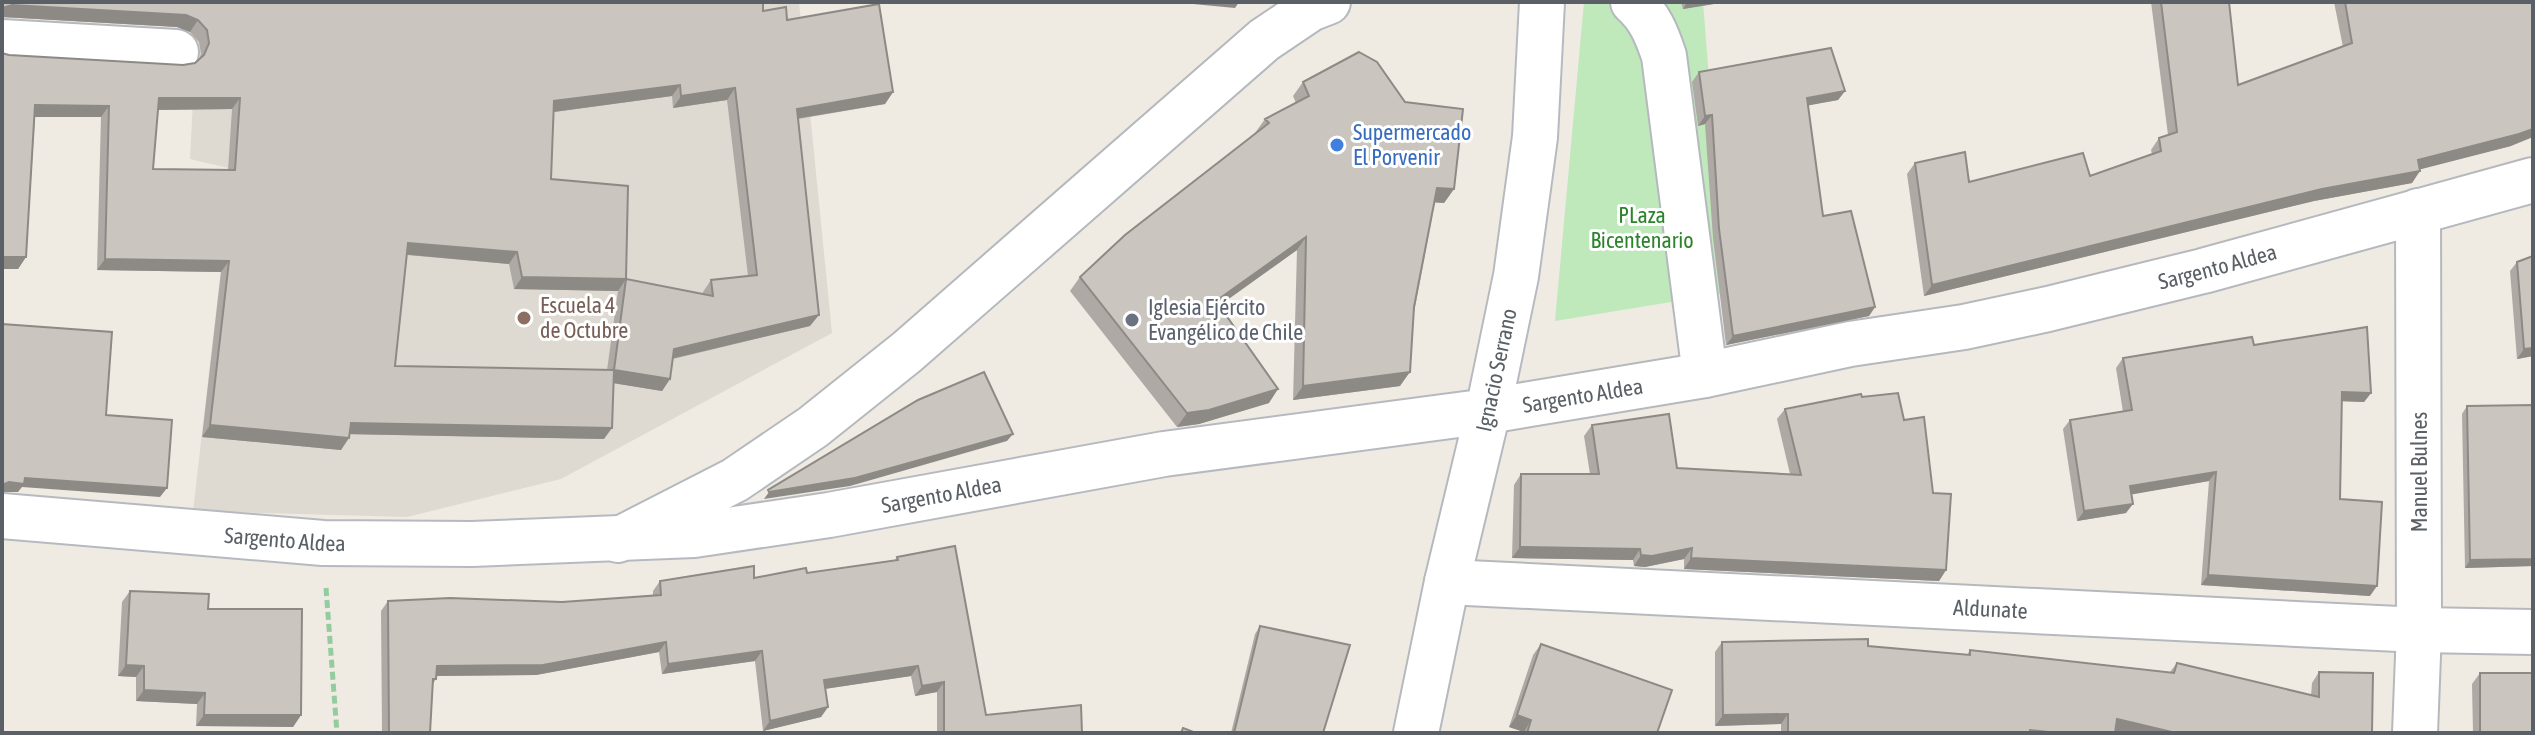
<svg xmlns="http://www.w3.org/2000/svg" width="2535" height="735" font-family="'Asap Condensed',sans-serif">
  <rect width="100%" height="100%" fill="#efebe2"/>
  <path fill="#dedad1" d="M198,2H799L832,333L561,479L407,517L193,511L222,260L228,168L190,159Z"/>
  <path fill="#bfe9bb" d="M1584,2H1703L1726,293L1555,321Z"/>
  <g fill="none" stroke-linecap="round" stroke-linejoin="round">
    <defs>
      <g id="minor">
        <path d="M1633,2C1650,17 1657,35 1664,56L1705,375"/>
        <path d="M2,42L176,52"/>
        <path d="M618,540L735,480L813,427L907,352L1264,40L1310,9L1328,2"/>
        <path id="s1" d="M1447,582L2419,630L2533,632"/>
        <path d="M2415,733L2419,630L2418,211"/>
      </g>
      <g id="tertiary">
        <path id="s2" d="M1416,733L1447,582L1488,411L1705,375L1850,344L1964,327L2048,309L2203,271L2533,180"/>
      </g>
      <g id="secondary">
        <path id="s3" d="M2,516L323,543L472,544L694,535L829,515L1164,454L1488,411L1516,276L1535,137L1542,2"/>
      </g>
    </defs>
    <use href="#minor" stroke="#b5b9be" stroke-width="48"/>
    <use href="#tertiary" stroke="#b5b9be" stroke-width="48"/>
    <use href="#secondary" stroke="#b6bac0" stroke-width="48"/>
    <path stroke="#94cc9f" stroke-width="5" stroke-dasharray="8 4" stroke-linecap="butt" d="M326,588L337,733"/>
    <use href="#minor" stroke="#fff" stroke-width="44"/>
    <use href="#tertiary" stroke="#fff" stroke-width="44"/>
    <use href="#secondary" stroke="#fff" stroke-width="44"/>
  </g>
  <path fill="#aea9a4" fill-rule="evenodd" d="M2,2L763,11L787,20L893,92L885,104L798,119L810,326L673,359L670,379L662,391L614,383L604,439L350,434L341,450L202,437L221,272L97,270L101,117H35L26,257L18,269H2V53L9,55L183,65L195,63L199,59L201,54L199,42L190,32L177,27L2,17ZM672,96L673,108L727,100L748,276L711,280L703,292V294L626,279L551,179L554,112ZM232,109L228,170L153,169L158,110ZM407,255L509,264L514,289L618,291L607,370L395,366Z
    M1681,2H1726L1683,9Z
    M2151,2H2229L2238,85L2343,47L2334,2H2533L2511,146L2420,169L2412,183L2314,201L1924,296L1907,174L1915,163L1969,182L2090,176L2152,154L2151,150L2159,138L2168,135Z
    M1699,72L1845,91L1838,100L1808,105L1823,216L1875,307L1869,316L1726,345L1713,238L1705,124L1698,126L1692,82Z
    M1303,82L1454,189L1444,203L1435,202L1400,386L1293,400L1297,250L1219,306L1269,403L1199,424L1177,427L1070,291L1080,277L1255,133L1265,119L1296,103L1293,96Z
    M2517,262L2533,356L2517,359L2510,271Z
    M2254,345L2371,393L2364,402L2342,401L2340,499L2370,596L2201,585L2209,481L2131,494L2126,513L2077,521L2063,429L2070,420L2123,412L2116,368L2123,358Z
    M1862,397L1904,420L1933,493L1946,570L1939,581L1684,569V559L1645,567L1634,566L1633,560L1512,558L1514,485L1521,474H1590L1584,436L1592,425L1677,468L1790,474L1777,419L1785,409Z
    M2467,406L2533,566L2465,568L2462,414Z
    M897,557L986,715L1082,733H937V692L915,696L911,676L825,689L828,707L821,717L763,731L755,661L662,674L659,652L536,675L437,676L436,679L433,684L430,733H382L381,611L388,601L562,602L653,596V591L660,581L754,578L807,573L895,560Z
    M130,591L208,609L301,715L293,727L196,726L197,704L136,701V677L118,676L122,602Z
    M1260,626L1323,733H1231L1255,634Z
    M1722,642L1868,646L1967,655L1970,650L2170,672L2177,663L2311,696L2312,683L2319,672L2372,733L2115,731V733H1781V724L1715,726V652Z
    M1541,644L1657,733H1523L1524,732L1509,727L1533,655Z
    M2480,673L2533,733H2473L2472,684Z"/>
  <path fill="#8d8a86" d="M1172,2H1239L1235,8Z
    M1687,2H1726L1683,9Z
    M12,5L186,15L198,20L190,32L177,27L2,17V8Z
    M680,85L672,96L546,113L554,101Z
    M735,88L727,100L673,108L681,96Z
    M1845,91L1838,100L1800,107L1807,98Z
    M893,92L885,104L788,120L797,109Z
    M159,98H240L232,109L151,110Z
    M35,105L109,106L101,117H27Z
    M1712,115L1705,124L1698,126L1705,116Z
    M2533,129V137L2511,146L2410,172L2418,160Z
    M2420,171L2412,183L2314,201L1924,296L1932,285L2322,189Z
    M1437,188L1454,189L1444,203L1428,202Z
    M1306,237L1297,250L1206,315L1216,301Z
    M408,243L517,252L509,264L400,254Z
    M2,257H26L18,269H2Z
    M105,259L229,261L221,272L97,270Z
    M522,277L626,279L618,291L514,289Z
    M1875,307L1869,316L1726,345L1733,336Z
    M819,315L810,326L666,360L674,349Z
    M2533,348V356L2517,359L2524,349Z
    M614,370L670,379L662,391L606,382Z
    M1410,372L1400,386L1293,400L1303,386Z
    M1278,389L1269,403L1199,424L1177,427L1187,413Z
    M2342,392L2371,393L2364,402L2335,401Z
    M351,423L612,428L604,439L343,434Z
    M210,425L349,438L341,450L202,437Z
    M1013,434L1007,441L850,486L764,499L769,492Z
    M2216,472L2209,481L2123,496L2130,486Z
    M25,478L167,488L160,497L22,487L18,492H2V485Z
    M2133,504L2126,513L2077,521L2084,511Z
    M1520,547L1640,549L1633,560L1512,558Z
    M1692,548L1684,559L1645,567L1634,566L1641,555Z
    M1691,558L1946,570L1939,581L1684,569Z
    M2533,559V566L2465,568L2470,560Z
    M2208,575L2377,586L2370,596L2201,585Z
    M666,642L659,652L536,675L430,676L437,666Z
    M762,651L755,661L662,674L668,664Z
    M126,665L144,666L136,677L118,676Z
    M918,666L911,676L817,690L824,680Z
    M944,682L937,692L915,696L922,686Z
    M144,690L205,693L197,704L136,701Z
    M828,707L821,717L763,731L770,721Z
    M1788,714L1781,724L1715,726L1723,715Z
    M204,715H301L293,727L196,726Z
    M1517,715L1531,720L1524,732L1509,727Z
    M2117,719L2176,733H2125L2109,729Z
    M2030,730L2058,733H2028Z"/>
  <path fill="#cac5bf" stroke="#8d8a86" stroke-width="2" fill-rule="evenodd" d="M2,2H763V11L786,7L787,20L879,4L893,92L797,109L819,315L674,349L670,379L614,370L612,428L351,423L349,438L210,425L229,261L105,259L109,106L35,105L26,257H2V53L9,55L183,65L195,63L204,55L209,43L207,30L198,20L186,15L12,5L2,8ZM680,85L681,96L735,88L757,275L711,280L713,296L626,279L628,186L551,179L554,101ZM159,98H240L235,170L153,169ZM408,243L517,252L522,277L626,279L614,370L395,366Z
    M2161,2H2229L2238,85L2352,43L2345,2H2533V129L2519,134L2418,160L2420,171L2322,189L1932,285L1915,163L1965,152L1969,182L2083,153L2090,176L2161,151L2159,138L2177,132Z
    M1831,48L1845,91L1807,98L1823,216L1851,211L1875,307L1733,336L1719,229L1712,115L1705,116L1699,72Z
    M1359,52L1377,62L1405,102L1463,109L1454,189L1437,188L1414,307L1410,372L1303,386L1306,237L1216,301L1278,389L1209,410L1187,413L1080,277L1125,235L1269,123L1265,119L1309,96L1303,82Z
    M2533,256V348L2524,349L2517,262Z
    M2,324L112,332L106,415L172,420L167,488L25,478L24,484L9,482L2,485Z
    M2367,327L2371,393L2342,392L2340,499L2382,502L2377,586L2208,575L2216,472L2130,486L2133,504L2084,511L2070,420L2132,410L2123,358L2252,337L2254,345Z
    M984,372L1013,434L855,478L769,492L768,490L918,400Z
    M1898,393L1904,420L1924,417L1933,493L1951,494L1946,570L1691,558L1692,548L1652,556L1641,555L1640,549L1520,547L1521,474H1599L1592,425L1669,414L1677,468L1801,475L1785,409L1861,394L1862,397Z
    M2533,405V559L2470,560L2467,406Z
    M955,546L986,715L1081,705L1082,733H944V682L922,686L918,666L824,680L828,707L770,721L762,651L668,664L666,642L543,665L437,666L436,679H433L430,733H389L388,601L450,598L562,602L661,595L660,581L754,566V578L806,568L807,573L898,560L897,557Z
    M130,591L209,594L208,609H302L301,715H204L205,693L144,690V666L126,665Z
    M1260,626L1350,645L1323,733H1234Z
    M1868,639V646L1970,655V650L2174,673L2177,663L2319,697V672L2373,673L2372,733H2176L2117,719L2115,733H2058L2030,730V733H1788V714L1723,715L1722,642Z
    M1541,644L1672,690L1657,733H1527L1531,720L1517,715Z
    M2480,673H2533V733H2480Z
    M1183,728L1196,733H1181Z"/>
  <circle fill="#3f7fe0" stroke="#fff" stroke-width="3" cx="1337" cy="145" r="8"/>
  <circle fill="#8d6e63" stroke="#fff" stroke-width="3" cx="524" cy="318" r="8"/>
  <circle fill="#6b7280" stroke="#fff" stroke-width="3" cx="1132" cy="320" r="8"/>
  <g text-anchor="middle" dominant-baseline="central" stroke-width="6" stroke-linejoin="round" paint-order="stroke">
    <g font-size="22" fill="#366cbe" stroke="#fff" text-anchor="start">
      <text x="1353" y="132">Supermercado<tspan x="1353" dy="25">El Porvenir</tspan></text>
    </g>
    <g font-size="22" fill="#2d832b" stroke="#fff">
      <text x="1642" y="215">PLaza<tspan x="1642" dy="25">Bicentenario</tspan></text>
    </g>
    <g font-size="22" fill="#5a6065" stroke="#fff">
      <text stroke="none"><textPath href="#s2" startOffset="1074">Sargento Aldea</textPath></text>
      <text transform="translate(1496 370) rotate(-78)">Ignacio Serrano</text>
      <text stroke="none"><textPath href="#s2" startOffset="426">Sargento Aldea</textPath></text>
      <text transform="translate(2419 472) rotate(-90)">Manuel Bulnes</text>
      <text stroke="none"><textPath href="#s3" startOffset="944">Sargento Aldea</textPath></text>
      <text stroke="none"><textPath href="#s3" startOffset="284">Sargento Aldea</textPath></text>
      <text stroke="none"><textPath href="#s1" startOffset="544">Aldunate</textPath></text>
    </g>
    <g font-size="22" fill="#785e54" stroke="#fff" text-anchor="start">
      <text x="540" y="305">Escuela 4<tspan x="540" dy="25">de Octubre</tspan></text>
    </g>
    <g font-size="22" fill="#5b616d" stroke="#fff" text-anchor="start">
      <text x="1148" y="307">Iglesia Ejército<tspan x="1148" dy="25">Evangélico de Chile</tspan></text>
    </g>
  </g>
  <rect width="2535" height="735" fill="none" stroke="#5a6065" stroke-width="8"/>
</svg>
